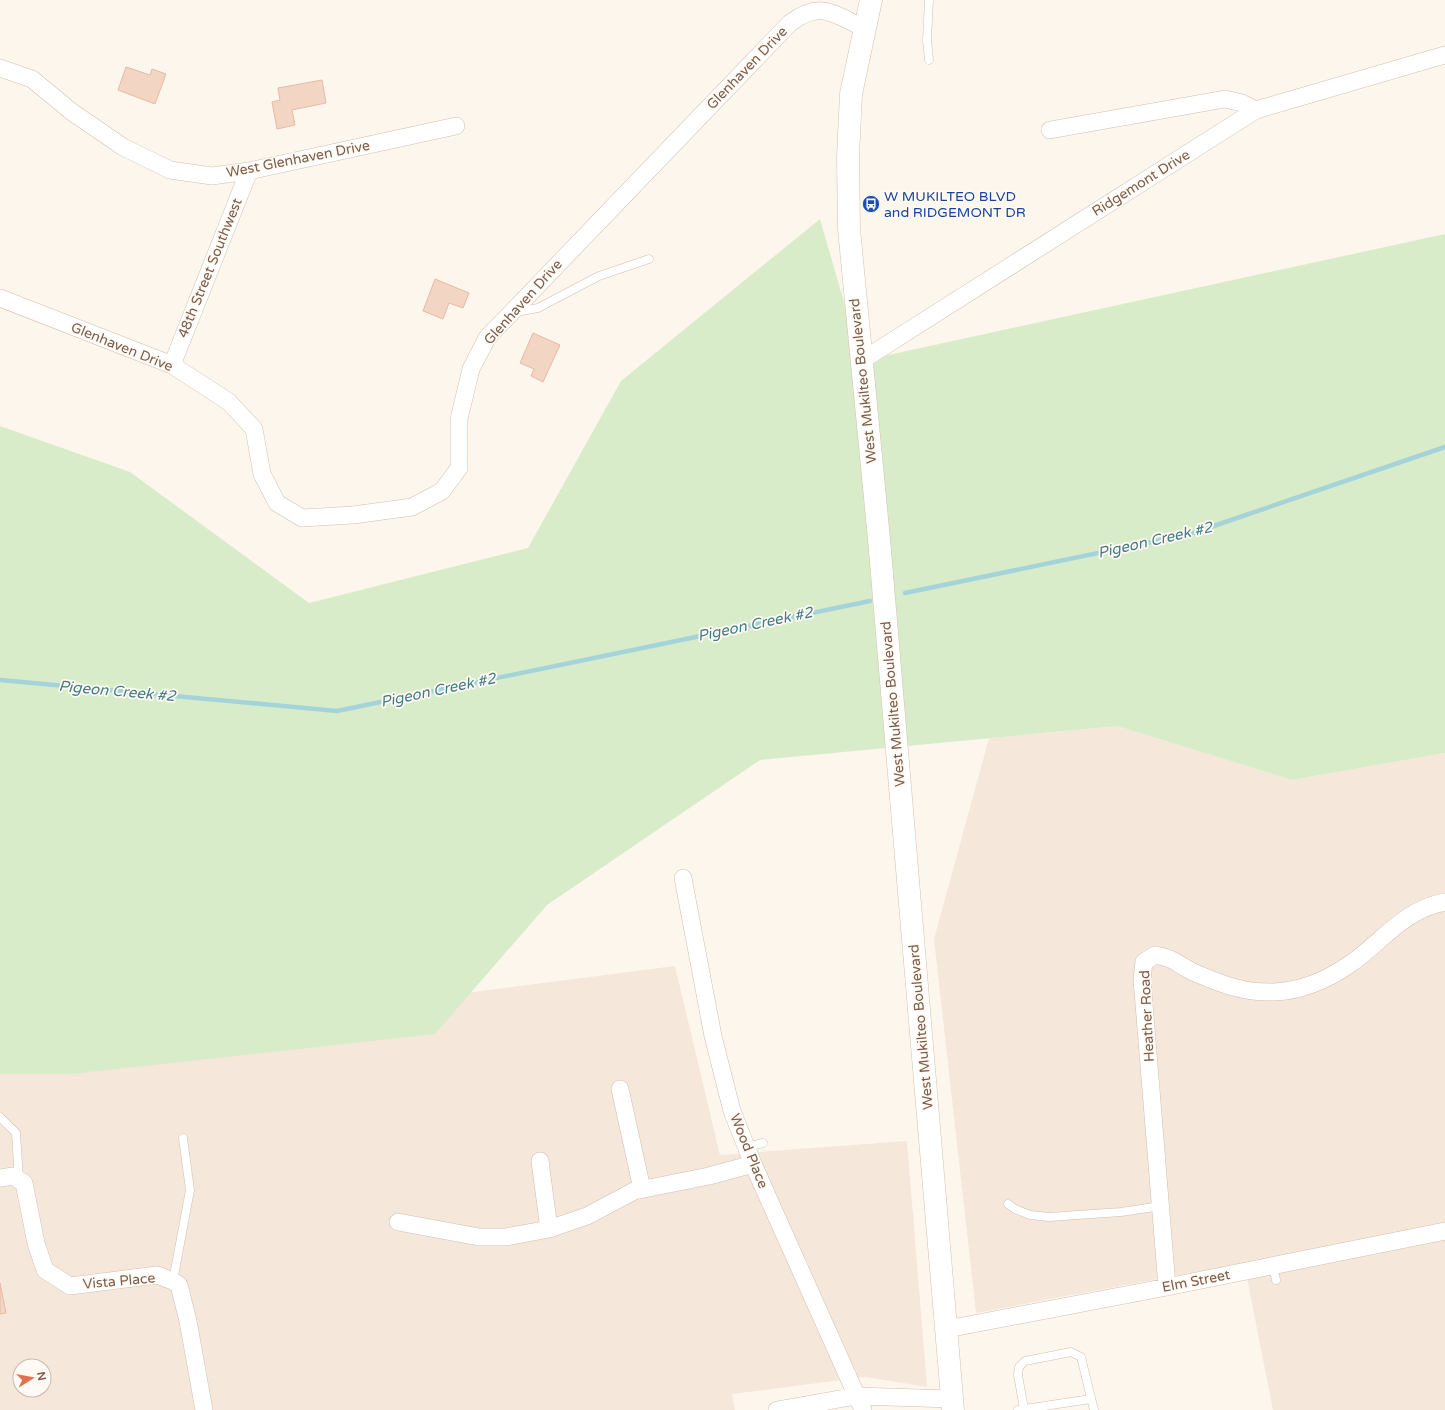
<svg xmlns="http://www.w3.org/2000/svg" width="1445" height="1410" font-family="'Varela Round',sans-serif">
  <rect width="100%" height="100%" fill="#fdf6ec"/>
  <path fill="#f5e8da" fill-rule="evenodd" d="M1117,726L1292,780L1445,753V1410H1273L1244,1263L976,1313L934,939L989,738Z
    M675,966L720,1155L907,1141L927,1387L865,1377L732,1394L735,1410H0V1053ZM20,1366H44V1390H20Z"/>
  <path fill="#d8ecc9" d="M820,219L861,361L1445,234V753L1292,780L1117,726L760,760L547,905L435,1034L71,1074H0V426L130,472L309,603L528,548L621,381Z"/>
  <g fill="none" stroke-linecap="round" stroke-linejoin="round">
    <path stroke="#a5d3da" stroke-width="4.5" d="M905,593L1190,534L1445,447
      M0,680L337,711L870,601"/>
  </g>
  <path fill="#f3d5c3" stroke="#e6bba3" d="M126,67L150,75L152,69L166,74L155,104L118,90Z
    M322,80L326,103L292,110L295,125L277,129L272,102L280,100L278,88Z
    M435,279L469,293L463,308L449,303L443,319L423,311Z
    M533,333L560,345L543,382L531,376L534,369L520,363Z
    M0,1283L6,1313L0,1314Z"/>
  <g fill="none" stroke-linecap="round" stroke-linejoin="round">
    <defs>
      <path id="lane" d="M929,0L927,40L929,60
        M516,312L538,308L599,276L649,259
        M0,1117L16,1133L19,1180
        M746,1147L763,1143
        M1008,1204L1015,1209L1030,1215L1049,1217L1121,1212L1161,1206
        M1273,1266L1276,1280
        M173,1281L190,1190L183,1138
        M1024,1409L1018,1375L1019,1367L1025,1361L1071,1352L1081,1357L1094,1410
        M1018,1410L1091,1399"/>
      <path id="street" d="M0,68L32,79L72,112L123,147L170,170L212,176L249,171L456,126
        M1050,130L1225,99L1242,103L1256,110
        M0,298L172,365L229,402L254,429L262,474L277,503L302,518L353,515L412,507L442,491L459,468V419L471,369L487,338L790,23C821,0 833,14 864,28
        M861,361L1256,110L1445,55
        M172,365L249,171
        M683,878L713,1036L732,1111L753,1164L863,1410
        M620,1089L642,1189
        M540,1161L549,1229
        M0,1178L13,1176L24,1183L36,1243L45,1270L70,1286L157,1275L173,1281L179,1285L188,1321L204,1410
        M398,1222L479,1237H506L549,1229L587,1216L634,1191L709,1176L753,1164
        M1167,1287L1142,979L1144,962L1155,955C1174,958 1177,964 1193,972C1221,984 1243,993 1274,992C1302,991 1327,980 1350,964C1381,943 1404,909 1445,902
        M947,1329L1167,1287L1445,1231
        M777,1410L856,1396L952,1399"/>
      <path id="secondary" d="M871,0L851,94L848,157L849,229L879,539L953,1410"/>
    </defs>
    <use href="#lane" stroke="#d1beb0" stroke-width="9"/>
    <use href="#street" stroke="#d1beb0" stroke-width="18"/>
    <use href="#secondary" stroke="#d6c0b0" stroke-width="23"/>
    <use href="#lane" stroke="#fff" stroke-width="8"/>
    <use href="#street" stroke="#fff" stroke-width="17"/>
    <use href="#secondary" stroke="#fff" stroke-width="22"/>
  </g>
  <defs>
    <symbol id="bus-disc" viewBox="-11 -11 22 22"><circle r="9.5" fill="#1a4fb4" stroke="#fffaf3"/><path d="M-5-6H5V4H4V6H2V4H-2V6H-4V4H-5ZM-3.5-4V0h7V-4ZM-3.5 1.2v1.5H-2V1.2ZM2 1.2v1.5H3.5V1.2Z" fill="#fff"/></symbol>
  </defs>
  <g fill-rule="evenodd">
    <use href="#bus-disc" x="861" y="194" width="20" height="20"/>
  </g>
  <g text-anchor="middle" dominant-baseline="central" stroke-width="3.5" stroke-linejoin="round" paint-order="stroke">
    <g font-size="14" fill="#7a5c4d" stroke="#fffaf3">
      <text transform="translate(747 68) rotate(-46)">Glenhaven Drive</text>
      <text transform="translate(298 159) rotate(-11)">West Glenhaven Drive</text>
      <text transform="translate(1141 183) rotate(-32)">Ridgemont Drive</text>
      <text transform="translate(210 268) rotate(-68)">48th Street Southwest</text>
      <text transform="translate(523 302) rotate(-48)">Glenhaven Drive</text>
      <text transform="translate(122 347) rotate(22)">Glenhaven Drive</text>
      <text transform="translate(863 381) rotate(-96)">West Mukilteo Boulevard</text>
      <text transform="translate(893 704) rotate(-95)">West Mukilteo Boulevard</text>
      <text transform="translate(1147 1016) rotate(-93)">Heather Road</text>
      <text transform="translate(921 1027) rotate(-95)">West Mukilteo Boulevard</text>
      <text transform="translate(749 1151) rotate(68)">Wood Place</text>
      <text transform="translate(119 1281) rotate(-5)">Vista Place</text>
      <text transform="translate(1196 1281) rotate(-11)">Elm Street</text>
    </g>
    <g font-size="14" fill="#164399" stroke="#fffaf3" text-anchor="start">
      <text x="884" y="196">W MUKILTEO BLVD<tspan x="884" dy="16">and RIDGEMONT DR</tspan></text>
    </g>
    <g font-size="15" font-style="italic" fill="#437c86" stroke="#fffaf3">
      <text transform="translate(1155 540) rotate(-13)">Pigeon Creek #2</text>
      <text transform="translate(755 624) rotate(-12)">Pigeon Creek #2</text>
      <text transform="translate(438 690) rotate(-12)">Pigeon Creek #2</text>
      <text transform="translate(117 691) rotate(5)">Pigeon Creek #2</text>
    </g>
  </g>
  <g transform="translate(32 1378) rotate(79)"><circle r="19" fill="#fffaf3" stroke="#cabbb1"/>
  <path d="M0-3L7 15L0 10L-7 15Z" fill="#e76f51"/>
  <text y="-6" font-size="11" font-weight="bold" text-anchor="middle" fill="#7a5c4d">N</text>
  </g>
</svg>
